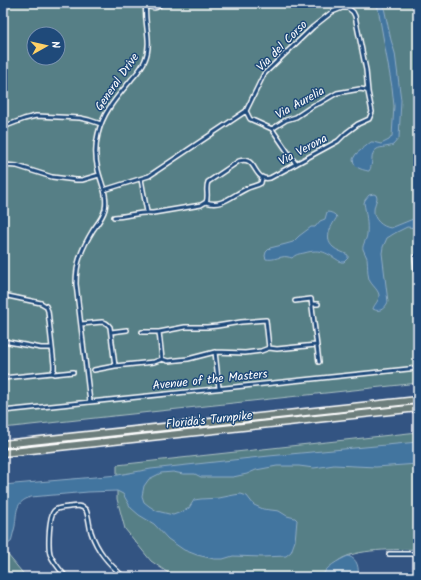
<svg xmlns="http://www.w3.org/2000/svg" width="421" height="580" font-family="Kalam,sans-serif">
  <rect width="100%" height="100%" fill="#335482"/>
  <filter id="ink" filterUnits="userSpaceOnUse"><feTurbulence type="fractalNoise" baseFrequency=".025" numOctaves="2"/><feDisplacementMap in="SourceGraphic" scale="8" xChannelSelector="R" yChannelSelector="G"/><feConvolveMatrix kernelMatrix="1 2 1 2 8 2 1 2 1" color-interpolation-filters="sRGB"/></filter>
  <g filter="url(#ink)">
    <path fill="#567f86" stroke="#aabfc2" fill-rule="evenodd" d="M3,3H418V383L3,428ZM34,34H58V58H34Z
      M418,432V549C397,550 355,548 338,561C333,565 328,571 322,576L320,577H174L151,561L125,529L117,499V465Z
      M3,549L26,577H3Z"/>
    <path fill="#42749f" stroke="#8eacc5" d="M377,3H383L391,40L395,53L401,100L399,138L393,145C389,147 380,147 377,149C369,153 374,165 369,171H368C360,169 354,168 353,159L356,154L371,142H373L381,144L389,140L392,136L394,106L392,87Z
      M374,194L376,195L377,198C376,202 374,206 374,210C373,219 382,227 391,228L418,217V228L407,227L395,233L387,238L383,247L382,253L388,302C385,308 380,313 373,309C374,304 379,302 379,295C378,289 371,285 369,279C367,272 368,265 367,258C366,255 364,252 363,249C362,245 367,239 367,234C368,224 366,213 364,203L365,200L369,195Z
      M327,212C331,212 335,214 337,217C332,225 323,238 333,247C337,251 343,252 348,255V258L344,262H341C326,253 322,248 304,253C299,254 296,254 292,258C289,257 285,256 282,257C275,258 274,260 266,259L265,256L266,252L270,248L286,244L293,242L299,236L311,227H315L320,221L325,219Z
      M418,442V464L376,467L334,465L314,468L299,466H277L256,470L247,474L233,477H201L195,474H183L173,472L161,473L149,479L144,486L142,496L144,502L149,506L157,511L173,515L184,511L189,508L194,500L201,499L219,498L234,495L241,494L247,496L254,505L263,509L279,511L287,516L295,518L297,520L295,541L291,552L286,556L262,557L233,556L223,559H214L197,555L184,550L168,539L154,524L139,515L131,508L123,494L117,491L88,492L31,497C15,502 17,511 15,526C14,531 12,537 11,542L6,545H3V485L118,475L151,469L269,456Z
      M348,556C358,559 359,568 358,577H322C325,567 339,560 348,556Z"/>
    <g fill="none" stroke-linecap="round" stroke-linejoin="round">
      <defs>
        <path id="minor" d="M146,6C152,8 157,10 161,3
          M246,111L250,119L272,129L296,164
          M3,127L24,119L36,116L80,118L89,120L101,124
          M272,129L286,120L296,117L314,105L320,103L337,93L360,89L366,90L368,92
          M3,165L17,166L52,177L76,180H82L99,175
          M141,179L147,212
          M104,190L149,176L246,111L264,74L313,27L332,12L342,8H348L353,12L355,16L366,70L368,92L372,112L369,119L358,124L346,133L338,141L270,178C253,182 257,155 239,161L208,182C205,189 209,196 206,202
          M114,217C127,217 140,211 153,213L201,205L206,202C221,208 233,195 246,189C251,186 257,186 261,183L262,178
          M415,257L418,290
          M3,295L41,303L46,306L48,311L54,365V369L52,373
          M295,301L311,299L319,362
          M312,304H318
          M81,324L102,322C106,322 108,324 110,327L115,366
          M111,332L127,330
          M142,332H159L185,327H207L217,326L241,322L266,320L269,348
          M159,332L162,359
          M3,341L41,348H52
          M215,352L219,388
          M94,370L115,366L154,362L162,359L168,361L188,359L215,352L245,353L261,351L269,348L277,349L316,345
          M3,378L52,373L54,374L73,372
          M90,402L76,284C76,262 82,248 93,230C98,223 103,217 105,209C108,195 101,183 98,170C95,158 95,146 98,134C103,112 117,97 131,80C136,74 142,68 145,60C153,41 143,22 146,3
          M3,411L418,368
          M389,554H418
          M66,577C60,570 53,562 50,554C48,546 49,516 54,511C58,507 64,508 69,507C76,506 81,505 86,510C89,517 89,525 91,532C97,551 109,564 124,577"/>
        <path id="motorway" d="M3,444L418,400
          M3,453L418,408"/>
      </defs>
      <use href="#minor" stroke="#fff" stroke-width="6"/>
      <use href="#motorway" stroke="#fff" stroke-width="9"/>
      <use href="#minor" stroke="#1f4a7a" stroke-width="3"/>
      <use href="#motorway" stroke="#6d7e7c" stroke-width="6"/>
    </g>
  </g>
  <g text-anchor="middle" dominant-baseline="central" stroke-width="3" stroke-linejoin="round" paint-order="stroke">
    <g font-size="12" fill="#fff" stroke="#1f4a7a">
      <text transform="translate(282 46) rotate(-45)">Via del Corso</text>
      <text transform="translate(117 82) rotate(-55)">General Drive</text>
      <text transform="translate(300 103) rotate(-29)">Via Aurelia</text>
      <text transform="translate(303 150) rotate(-28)">Via Verona</text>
      <text transform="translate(210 380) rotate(-6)">Avenue of the Masters</text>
      <text transform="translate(209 420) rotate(-6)">Florida's Turnpike</text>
    </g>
  </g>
  <rect width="421" height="580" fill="none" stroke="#1f4a7a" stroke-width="16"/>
  <rect x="8" y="8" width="405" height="564" fill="none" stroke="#fff" stroke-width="1.5" filter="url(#ink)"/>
  <g transform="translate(46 46) rotate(82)"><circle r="19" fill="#1f4a7a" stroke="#7992af"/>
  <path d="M0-3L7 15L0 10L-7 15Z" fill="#ffd166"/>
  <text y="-6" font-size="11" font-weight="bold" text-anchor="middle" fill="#ffffff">N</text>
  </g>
</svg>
